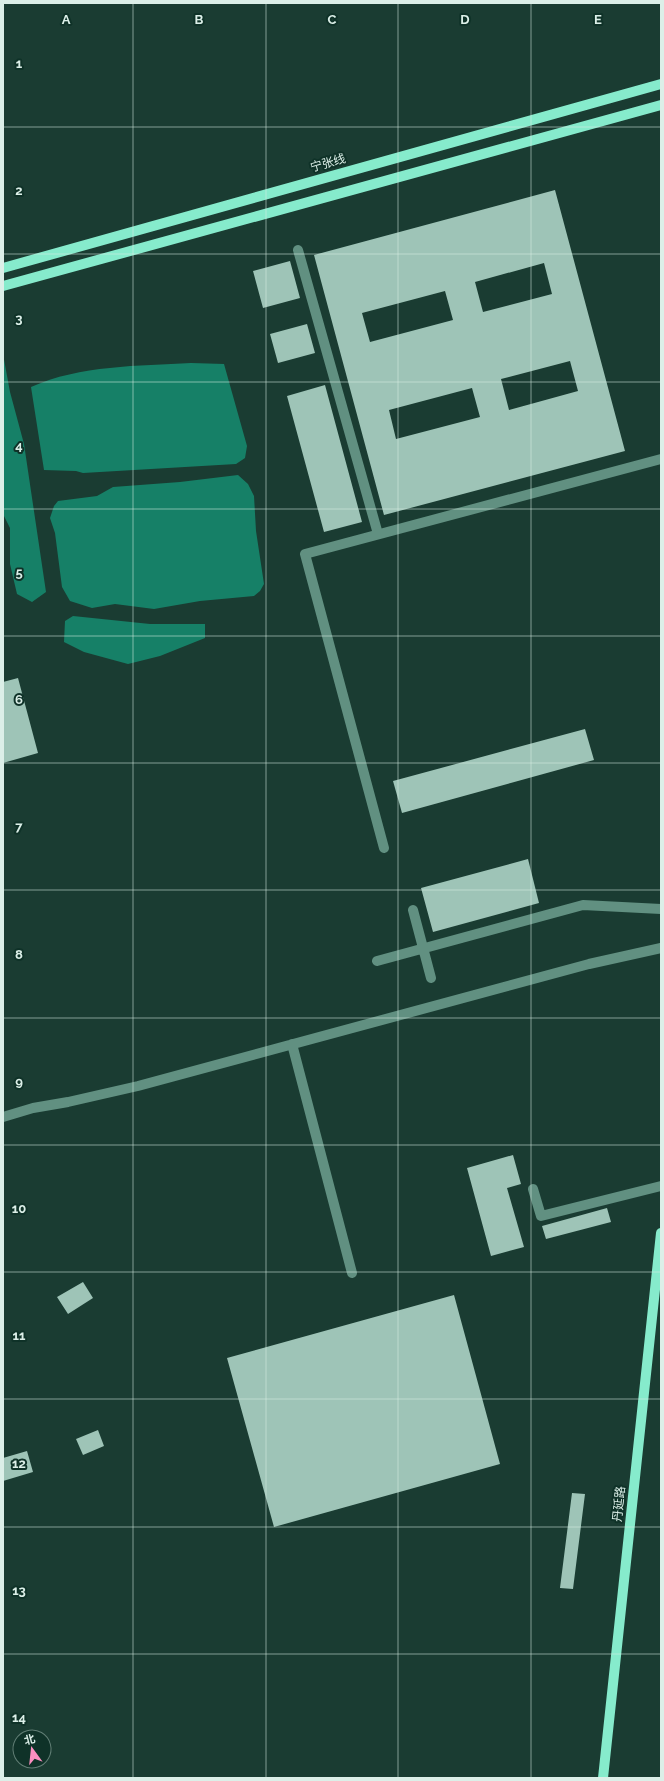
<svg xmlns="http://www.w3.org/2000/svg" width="664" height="1781" font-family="Raleway,'Noto Sans SC',sans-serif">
  <rect width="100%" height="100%" fill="#1a3c32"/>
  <path fill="#168067" d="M3,354L10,392L24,444L46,592L32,602L17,594L10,564V528L3,514Z
    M191,363L224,364L247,446L245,458L236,464L83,473L76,471L44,470L31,387C80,365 139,366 191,363Z
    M238,475L248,484L254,496L256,531L264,584L260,591L254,596L200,601L154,609L115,604L92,608L70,601L62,587L55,533L50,518L54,506L58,501L97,496L113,487L180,482Z
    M73,616L150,624H205V638L160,656L128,664L84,652L64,642L65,621Z"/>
  <path fill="#9ec4b7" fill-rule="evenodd" d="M555,190L625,451L384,515L314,255ZM544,263L552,294L483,312L475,282ZM445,291L453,320L370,342L362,313ZM570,361L578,391L509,410L501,379ZM472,388L480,417L396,439L389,410Z
    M290,261L300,298L263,308L253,271Z
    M307,324L315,353L278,363L270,334Z
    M325,385L362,522L324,532L287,396Z
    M18,678L38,753L3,763V682Z
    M585,729L594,760L402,813L393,781Z
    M528,859L539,903L433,932L421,888Z
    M513,1155L521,1184L507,1188L524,1247L491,1256L467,1168Z
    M607,1208L611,1222L546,1239L542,1226Z
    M83,1282L93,1298L68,1314L57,1297Z
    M454,1295L500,1464L274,1527L227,1358Z
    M98,1430L104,1446L83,1455L76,1439Z
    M27,1451L33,1472L3,1481V1458Z
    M572,1493L585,1494L573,1589L560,1588Z"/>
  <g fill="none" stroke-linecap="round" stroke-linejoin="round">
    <path stroke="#619081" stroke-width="10" d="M298,250L378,534
      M384,848L305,554L661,459
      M413,910L431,978
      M377,961L583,905L661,909
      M292,1044L352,1273
      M3,1117L33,1108L68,1102L138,1086L589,964L661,948
      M533,1189L541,1216L661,1186"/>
    <path stroke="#86ebcc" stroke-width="10" d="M3,268L661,84
      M3,286L661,105
      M603,1778L661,1233"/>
  </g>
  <path fill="none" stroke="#dcefe8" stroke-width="1" stroke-opacity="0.55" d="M133,3V1778M266,3V1778M398,3V1778M531,3V1778M3,127H661M3,254H661M3,382H661M3,509H661M3,636H661M3,763H661M3,890H661M3,1018H661M3,1145H661M3,1272H661M3,1399H661M3,1527H661M3,1654H661"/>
  <g text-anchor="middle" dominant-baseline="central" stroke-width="4" stroke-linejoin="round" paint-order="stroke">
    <g font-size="12" fill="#dcefe8" stroke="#0f3228">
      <text transform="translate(328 163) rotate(-16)">宁张线</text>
      <text transform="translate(619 1504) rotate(-84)">丹延路</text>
    </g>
  </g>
  <g font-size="13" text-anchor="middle" font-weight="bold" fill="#dcefe8" stroke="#0f3228" stroke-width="4" stroke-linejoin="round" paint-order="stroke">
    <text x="66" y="24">A</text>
    <text x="199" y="24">B</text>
    <text x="332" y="24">C</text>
    <text x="465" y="24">D</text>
    <text x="598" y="24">E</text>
    <text x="19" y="68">1</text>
    <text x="19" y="195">2</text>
    <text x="19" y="323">3</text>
    <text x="19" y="450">4</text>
    <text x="19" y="577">5</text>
    <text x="19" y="704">6</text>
    <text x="19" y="831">7</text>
    <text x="19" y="959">8</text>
    <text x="19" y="1086">9</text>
    <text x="19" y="1213">10</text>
    <text x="19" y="1340">11</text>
    <text x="19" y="1468">12</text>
    <text x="19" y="1595">13</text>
    <text x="19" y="1722">14</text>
  </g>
  <rect width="664" height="1781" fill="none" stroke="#dcefe8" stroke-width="8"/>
  <g transform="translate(32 1749) rotate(345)"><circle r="19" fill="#0f3228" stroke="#617e75"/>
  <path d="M0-3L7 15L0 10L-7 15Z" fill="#fc8fc1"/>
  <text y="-6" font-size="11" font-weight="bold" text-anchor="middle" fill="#dcefe8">北</text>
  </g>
</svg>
